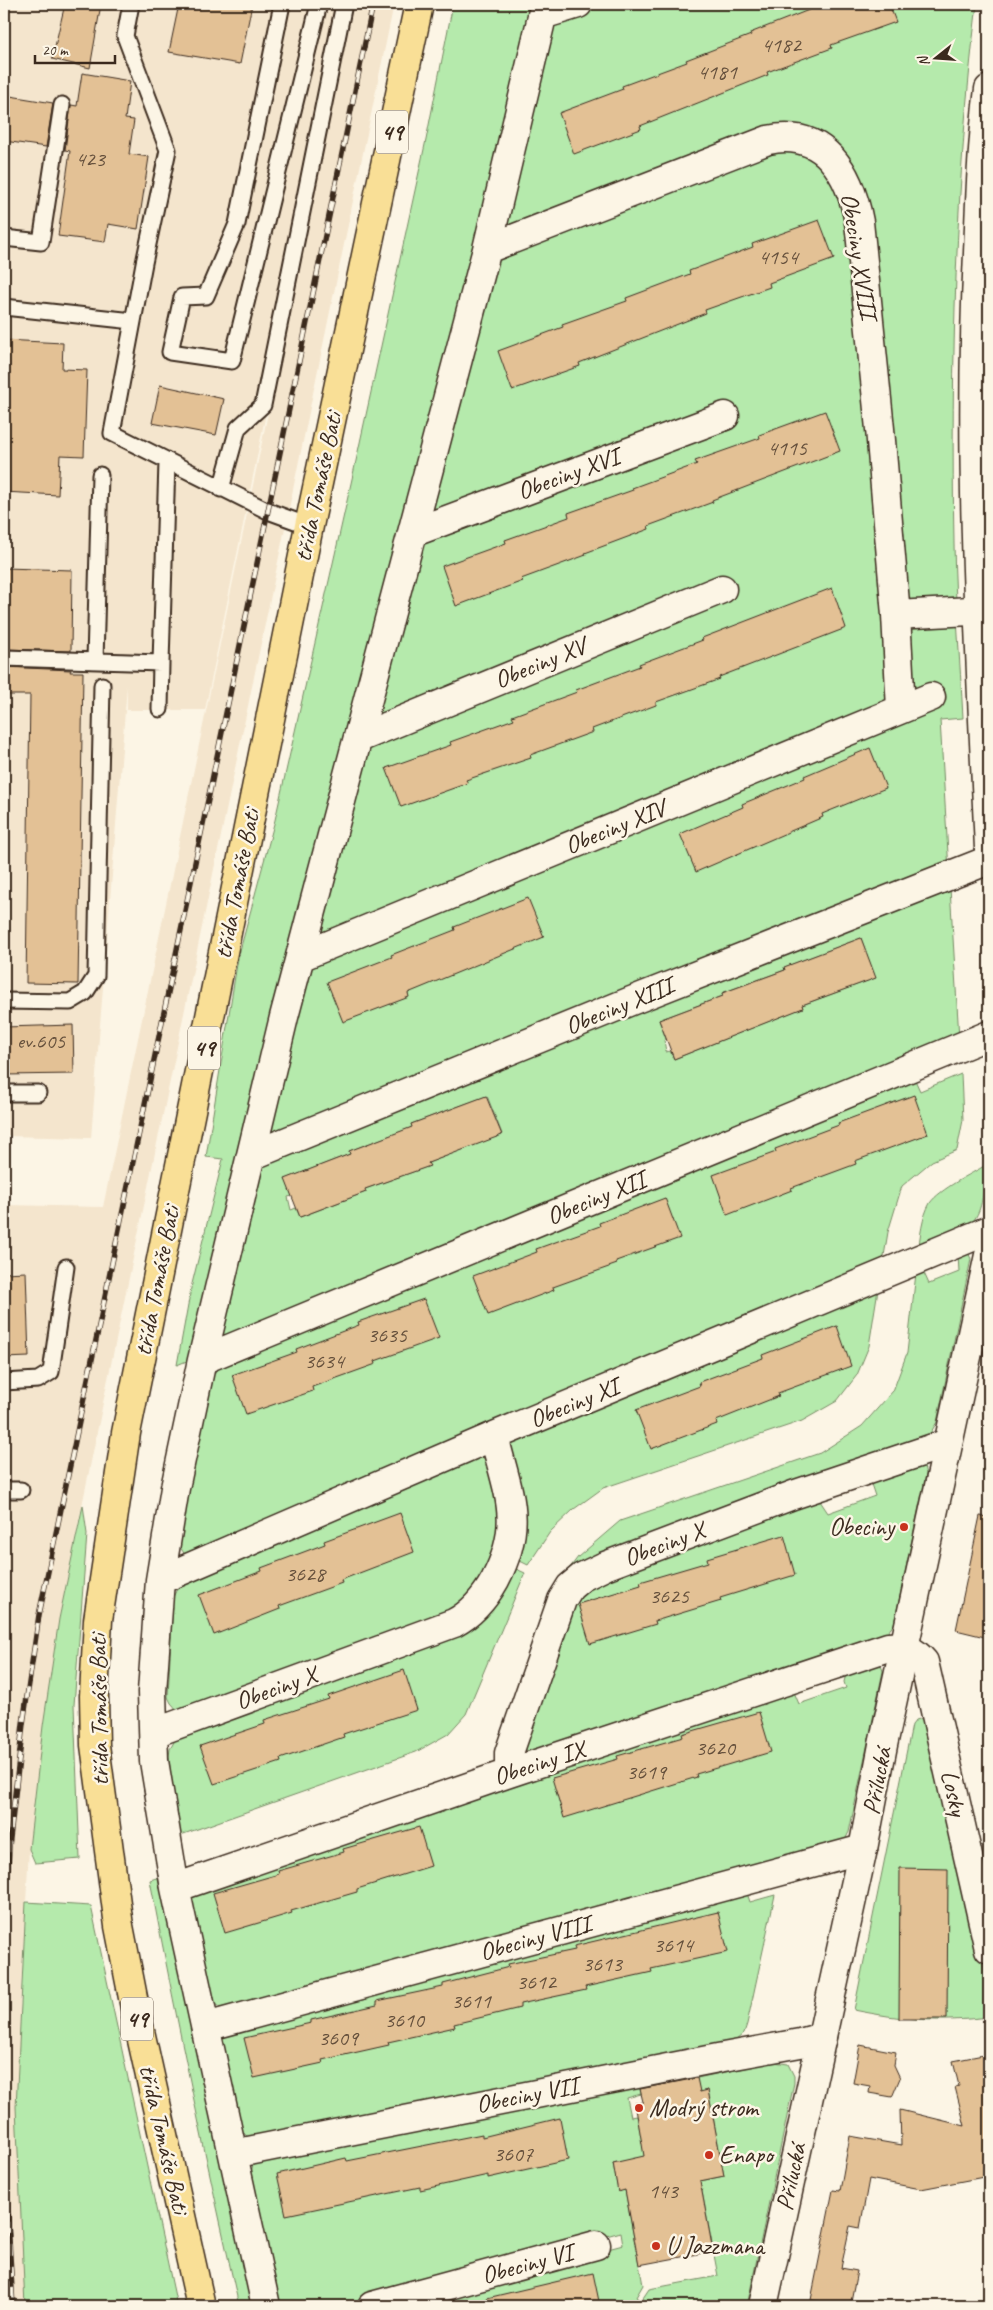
<svg xmlns="http://www.w3.org/2000/svg" width="993" height="2310" font-family="Caveat,sans-serif">
  <rect width="100%" height="100%" fill="#fcf5e5"/>
  <filter id="ink" filterUnits="userSpaceOnUse"><feTurbulence type="fractalNoise" baseFrequency=".02" numOctaves="2"/><feDisplacementMap in="SourceGraphic" scale="10" xChannelSelector="R" yChannelSelector="G"/><feConvolveMatrix kernelMatrix="1 2 1 2 8 2 1 2 1" color-interpolation-filters="sRGB"/></filter>
  <g filter="url(#ink)">
    <path fill="#f4e5cd" d="M4,4H350L205,710H127V686L91,1138L4,1136Z
      M353,4H394L104,1398L59,1619L43,1726L29,1849L20,2009L21,2098L34,2306H4V1205L103,1207Z"/>
    <path fill="#b5eaac" stroke="#788a65" fill-rule="evenodd" d="M453,4H977C955,182 951,364 954,544C955,602 960,660 963,718L940,720L959,1038L177,1365L191,1288L223,1159L206,1157L238,958L275,820L354,470L426,140ZM861,938L875,978L802,1005V1008L674,1059L670,1051L666,1052L664,1040L666,1039L659,1020L723,996L722,993L785,970V967ZM487,1096L502,1134L428,1163L429,1166L365,1189L366,1192L300,1217L296,1208L291,1210L288,1197L292,1196L286,1179L350,1154L349,1151L413,1127L411,1124Z
      M961,1074L963,1120L957,1150L932,1161L902,1186L888,1232L882,1268L185,1555L179,1545L194,1450L211,1377L219,1366L915,1080L920,1091Z
      M986,1165C982,1230 973,1227 918,1253C920,1237 922,1217 930,1203C940,1189 971,1174 986,1165Z
      M968,1252L971,1259L937,1422L928,1437L563,1577L578,1557L620,1521L820,1453L862,1426L893,1391L907,1353L916,1273H924L929,1284L959,1272L958,1255Z
      M879,1283L869,1346L857,1375L837,1401L802,1421L603,1488L574,1509L550,1532L528,1565L514,1558L509,1451L512,1442Z
      M479,1455L489,1462L506,1527L468,1607L178,1711L171,1703L168,1697L173,1597L180,1583Z
      M923,1463L926,1474L894,1624L885,1636L531,1754L524,1748L521,1732L581,1587L818,1498L828,1513L875,1496L871,1484L872,1480Z
      M83,1505L87,1534L74,1705L80,1859L35,1863L29,1849L43,1726L59,1619Z
      M510,1566L525,1573L466,1714L448,1734L416,1752L175,1837L169,1756L170,1749L178,1735L449,1631Z
      M879,1660L883,1671L849,1832L845,1840L224,2010L213,2003L189,1904L197,1890L794,1692L799,1704L846,1688L844,1682L846,1674Z
      M923,1718L956,1830L989,1993V2017C940,2023 903,2020 854,2010L912,1725L916,1720Z
      M160,1877L254,2306H239C207,2165 177,2023 150,1880Z
      M747,1893L750,1902L775,1895L747,2024L744,2033L733,2043L249,2138L239,2129L220,2051L222,2039L229,2030Z
      M26,1902L91,1906L177,2306H25L16,2107Z
      M774,2062L788,2064L794,2076V2083L747,2306H395L623,2245L621,2232L349,2306H281L278,2302L249,2179L253,2165L258,2159L640,2088L641,2094L627,2098L631,2117L637,2116L646,2162L618,2167L617,2162L613,2163L618,2191L625,2190L643,2285L636,2297L641,2301L649,2289L718,2276L700,2181L724,2176L708,2090L698,2092L697,2078Z"/>
    <path fill="#e3c195" stroke="#3b2a1e" d="M65,4H101L90,68L52,59Z
      M179,4H252L240,64L169,52Z
      M813,4H889L896,22L831,45L832,48L767,72L768,75L640,126L641,129L574,154L559,113L623,89L622,86L687,62L686,60L751,35L750,33L814,8Z
      M82,73L130,81L125,119L134,120L129,154L149,157L138,229L108,224L105,242L58,236L70,151L65,150L71,105L77,106Z
      M4,95L53,103L46,147L4,141Z
      M819,220L834,259L769,283L770,287L705,310L706,313L579,363L580,366L512,390L498,351L563,327L562,324L627,301L626,298L690,274L689,271L753,247L752,244Z
      M4,340L63,343L62,369L87,370L84,456L60,455L58,495L4,492Z
      M160,385L224,399L216,435L152,423Z
      M825,411L840,451L712,500L713,502L648,526L649,529L585,553L586,555L521,579L523,581L456,606L442,566L506,543L505,540L569,517L568,513L633,490L632,488L697,464L695,461L760,438L759,435Z
      M4,568L72,570L71,651L4,649Z
      M832,588L846,628L719,677L720,679L656,702V705L592,729L593,732L530,755L531,758L466,780L468,783L401,807L386,768L451,745L450,742L514,719L512,716L577,692L576,690L640,666L639,664L703,640L702,638Z
      M4,667L71,670L70,672H83L78,984L26,983L30,695H4Z
      M870,748L886,788L822,814L823,817L696,872L680,834L743,807L742,804L805,778L804,776Z
      M528,898L544,937L408,993L409,997L343,1022L327,982L392,957L391,955L455,930L454,927Z
      M861,938L876,978L802,1005L803,1008L674,1059L659,1020L723,996L722,993L785,970L784,967Z
      M73,1025L74,1074L4,1075V1027Z
      M914,1095L928,1134L855,1161L856,1164L791,1188L792,1190L727,1215L713,1175L776,1152L775,1149L839,1125L838,1123Z
      M486,1096L502,1135L428,1163L430,1166L365,1189L366,1192L300,1217L285,1179L350,1154L349,1151L412,1127L411,1124Z
      M665,1198L680,1238L616,1261L617,1264L553,1287L554,1290L488,1315L473,1276L537,1252L536,1249L600,1226L599,1223Z
      M26,1272L29,1357L4,1358V1273Z
      M424,1299L439,1338L375,1361L376,1364L312,1387L313,1391L246,1414L232,1375L297,1352L296,1349L359,1325L358,1322Z
      M837,1326L851,1366L778,1393L779,1396L716,1421L717,1424L651,1449L636,1410L700,1386L699,1382L763,1358L762,1355Z
      M400,1513L414,1552L341,1580L342,1583L279,1606L280,1609L214,1635L199,1595L262,1571L261,1568L325,1544L324,1541Z
      M980,1516L989,1517V1638L956,1630Z
      M784,1535L795,1575L720,1598L721,1601L655,1621L656,1624L590,1644L578,1604L641,1585L640,1582L708,1562L707,1558Z
      M404,1670L417,1710L343,1734L344,1737L280,1759L281,1762L214,1784L200,1746L265,1724L264,1720L329,1699L328,1696Z
      M759,1712L771,1752L696,1774L697,1777L564,1818L552,1778L618,1759L617,1756L683,1737L682,1734Z
      M419,1827L431,1866L357,1889V1892L291,1911L292,1913L225,1933L213,1893L279,1874L278,1871L344,1852L343,1849Z
      M900,1868L948,1869L947,2019H899Z
      M718,1912L728,1952L651,1969L652,1972L585,1987L586,1990L520,2004V2008L454,2024L455,2027L388,2042L389,2045L322,2060L323,2063L254,2078L244,2038L311,2023V2020L377,2005V2001L443,1987V1984L509,1967L508,1964L575,1950L574,1946Z
      M860,2045L896,2052L894,2065L900,2078L892,2097L869,2093L870,2086L853,2083Z
      M983,2055L989,2084V2176L921,2189L869,2179L860,2228L850,2226L841,2268L857,2271L850,2306L811,2300L833,2190L840,2191L850,2136L901,2145L900,2110L965,2126L955,2087L959,2086L953,2061Z
      M697,2078L700,2092L708,2090L724,2176L700,2181L713,2251L639,2265L625,2190L618,2192L613,2163L644,2156L635,2103L643,2102L640,2089Z
      M560,2118L568,2160L488,2178V2175L420,2190V2187L286,2215L277,2174L346,2158L347,2161L482,2134V2137Z
      M593,2273L600,2306H488L487,2298Z"/>
    <g fill="none" stroke-linecap="round" stroke-linejoin="round">
      <defs>
        <path id="service" d="M131,4L125,36L168,150L144,263L112,433L268,511L309,526
          M282,4L237,224L206,296L182,297L170,352L232,361L319,4
          M4,238L41,242L62,105
          M4,307L133,321
          M221,489L238,428L263,405L344,4
          M4,658L161,663L167,462
          M95,661L100,475
          M160,709L161,663
          M4,1001L70,1002L85,993L96,976L102,685
          M4,1093H38
          M4,1382L38,1380L51,1372L66,1267
          M4,1490H21"/>
        <path id="minor" d="M542,15L578,4
          M487,249L768,140C825,128 850,174 859,222L880,429L896,615L989,610
          M412,533L725,416
          M896,615L901,709
          M359,738L722,589
          M300,957L931,697
          M251,1156L631,1001L989,860
          M202,1360L989,1035
          M160,1580L494,1436L989,1230
          M154,1733L454,1623C473,1613 485,1598 495,1580C525,1523 508,1494 494,1436
          M509,1773V1753L562,1600L570,1587L582,1577L605,1566L793,1495L948,1443
          M175,1888L509,1773L888,1647C904,1646 914,1650 924,1662L989,1949
          M206,2027L863,1849
          M233,2154L718,2058L800,2043L822,2037
          M266,2306L175,1888L154,1761L152,1692L160,1580L175,1488L202,1360L284,1017L487,249L545,4
          M372,2306L596,2245"/>
        <path id="tertiary" d="M989,89C982,143 980,198 978,253C968,452 980,651 989,849
          M763,2306L863,1849L883,1745L989,1255"/>
        <path id="primary" d="M201,2306L136,2013L119,1926L95,1745L94,1696L98,1620L126,1433L309,526L419,4"/>
      </defs>
      <use href="#service" stroke="#3b2a1e" stroke-width="19"/>
      <use href="#minor" stroke="#3b2a1e" stroke-width="31"/>
      <use href="#tertiary" stroke="#3b2a1e" stroke-width="31"/>
      <use href="#primary" stroke="#3b2a1e" stroke-width="31"/>
      <use href="#service" stroke="#fcf5e5" stroke-width="15"/>
      <use href="#minor" stroke="#fcf5e5" stroke-width="28"/>
      <use href="#tertiary" stroke="#fcf5e5" stroke-width="28"/>
      <use href="#primary" stroke="#f9df96" stroke-width="28"/>
      <defs>
        <path id="rail" d="M4,1940L9,1847L23,1724L39,1615L373,4
          M4,2156L13,2306"/>
      </defs>
      <use href="#rail" stroke="#3b2a1e" stroke-width="5.5"/>
      <use href="#rail" stroke="#fcf5e5" stroke-width="4" stroke-dasharray="11" stroke-linecap="butt"/>
    </g>
  </g>
  <g fill="#c8321e" stroke="#fcf5e5" stroke-width="2">
    <circle cx="904" cy="1527" r="5"/>
    <circle cx="639" cy="2108" r="5"/>
    <circle cx="709" cy="2155" r="5"/>
    <circle cx="656" cy="2246" r="5"/>
  </g>
  <g text-anchor="middle" dominant-baseline="central" stroke-width="5" stroke-linejoin="round" paint-order="stroke">
    <g font-size="22" fill="#65503c">
      <text x="781" y="45">4182</text>
      <text x="717" y="72">4181</text>
      <text x="90" y="159">423</text>
      <text x="778" y="257">4154</text>
      <text x="787" y="448">4115</text>
      <text x="41" y="1041">ev.605</text>
      <text x="387" y="1335">3635</text>
      <text x="324" y="1361">3634</text>
      <text x="305" y="1574">3628</text>
      <text x="669" y="1596">3625</text>
      <text x="715" y="1748">3620</text>
      <text x="646" y="1772">3619</text>
      <text x="673" y="1945">3614</text>
      <text x="602" y="1964">3613</text>
      <text x="536" y="1982">3612</text>
      <text x="471" y="2001">3611</text>
      <text x="404" y="2020">3610</text>
      <text x="338" y="2038">3609</text>
      <text x="513" y="2154">3607</text>
      <text x="663" y="2191">143</text>
    </g>
    <g fill="#fcf5e5" stroke="#75675a" stroke-width="1">
      <rect x="376" y="110.5" width="32" height="43" rx="4"/>
      <rect x="188" y="1026.5" width="32" height="43" rx="4"/>
      <rect x="121" y="1997.5" width="32" height="43" rx="4"/>
    </g>
    <g font-size="24" font-weight="bold" fill="#3b2a1e">
      <text x="392" y="132">49</text>
      <text x="204" y="1048">49</text>
      <text x="137" y="2019">49</text>
    </g>
    <g font-size="25" fill="#3b2a1e" stroke="#fcf5e5">
      <text transform="translate(859 256) rotate(81)">Obeciny XVIII</text>
      <text transform="translate(568 474) rotate(-20)">Obeciny XVI</text>
      <text transform="translate(318 487) rotate(-78)">třída Tomáše Bati</text>
      <text transform="translate(540 663) rotate(-22)">Obeciny XV</text>
      <text transform="translate(615 827) rotate(-22)">Obeciny XIV</text>
      <text transform="translate(237 884) rotate(-79)">třída Tomáše Bati</text>
      <text transform="translate(619 1006) rotate(-22)">Obeciny XIII</text>
      <text transform="translate(596 1198) rotate(-22)">Obeciny XII</text>
      <text transform="translate(157 1281) rotate(-79)">třída Tomáše Bati</text>
      <text transform="translate(574 1403) rotate(-22)">Obeciny XI</text>
      <text transform="translate(664 1544) rotate(-21)">Obeciny X</text>
      <text transform="translate(276 1688) rotate(-20)">Obeciny X</text>
      <text transform="translate(99 1710) rotate(-91)">třída Tomáše Bati</text>
      <text transform="translate(539 1763) rotate(-18)">Obeciny IX</text>
      <text transform="translate(877 1781) rotate(-79)">Přílucká</text>
      <text transform="translate(954 1793) rotate(77)">Losky</text>
      <text transform="translate(535 1938) rotate(-15)">Obeciny VIII</text>
      <text transform="translate(527 2095) rotate(-11)">Obeciny VII</text>
      <text transform="translate(164 2139) rotate(77)">třída Tomáše Bati</text>
      <text transform="translate(791 2177) rotate(-78)">Přílucká</text>
      <text transform="translate(527 2264) rotate(-15)">Obeciny VI</text>
    </g>
    <g font-size="25" fill="#3b2a1e" stroke="#fcf5e5" text-anchor="start">
      <text x="894" y="1527" text-anchor="end">Obeciny</text>
      <text x="649" y="2108">Modrý strom</text>
      <text x="719" y="2155">Enapo</text>
      <text x="666" y="2246">U Jazzmana</text>
    </g>
  </g>
  <rect width="993" height="2310" fill="none" stroke="#fcf5e5" stroke-width="20"/>
  <rect x="10" y="10" width="973" height="2290" fill="none" stroke="#3b2a1e" stroke-width="2" filter="url(#ink)"/>
  <g transform="translate(936 58) rotate(253)" stroke="#fcf5e5" stroke-width="4" paint-order="stroke">
  <path d="M0-4L9 19L0 12L-9 19Z" fill="#3b2a1e"/>
  <text y="-8" font-size="14" font-weight="bold" text-anchor="middle" fill="#3b2a1e">N</text>
  </g>
  <path d="M35 55v8h80v-8" fill="none" stroke="#3b2a1e" stroke-width="2.5"/>
  <text x="42" y="55" font-size="15" fill="#3b2a1e" stroke="#fcf5e5" stroke-width="4" paint-order="stroke">20 m</text>
</svg>
